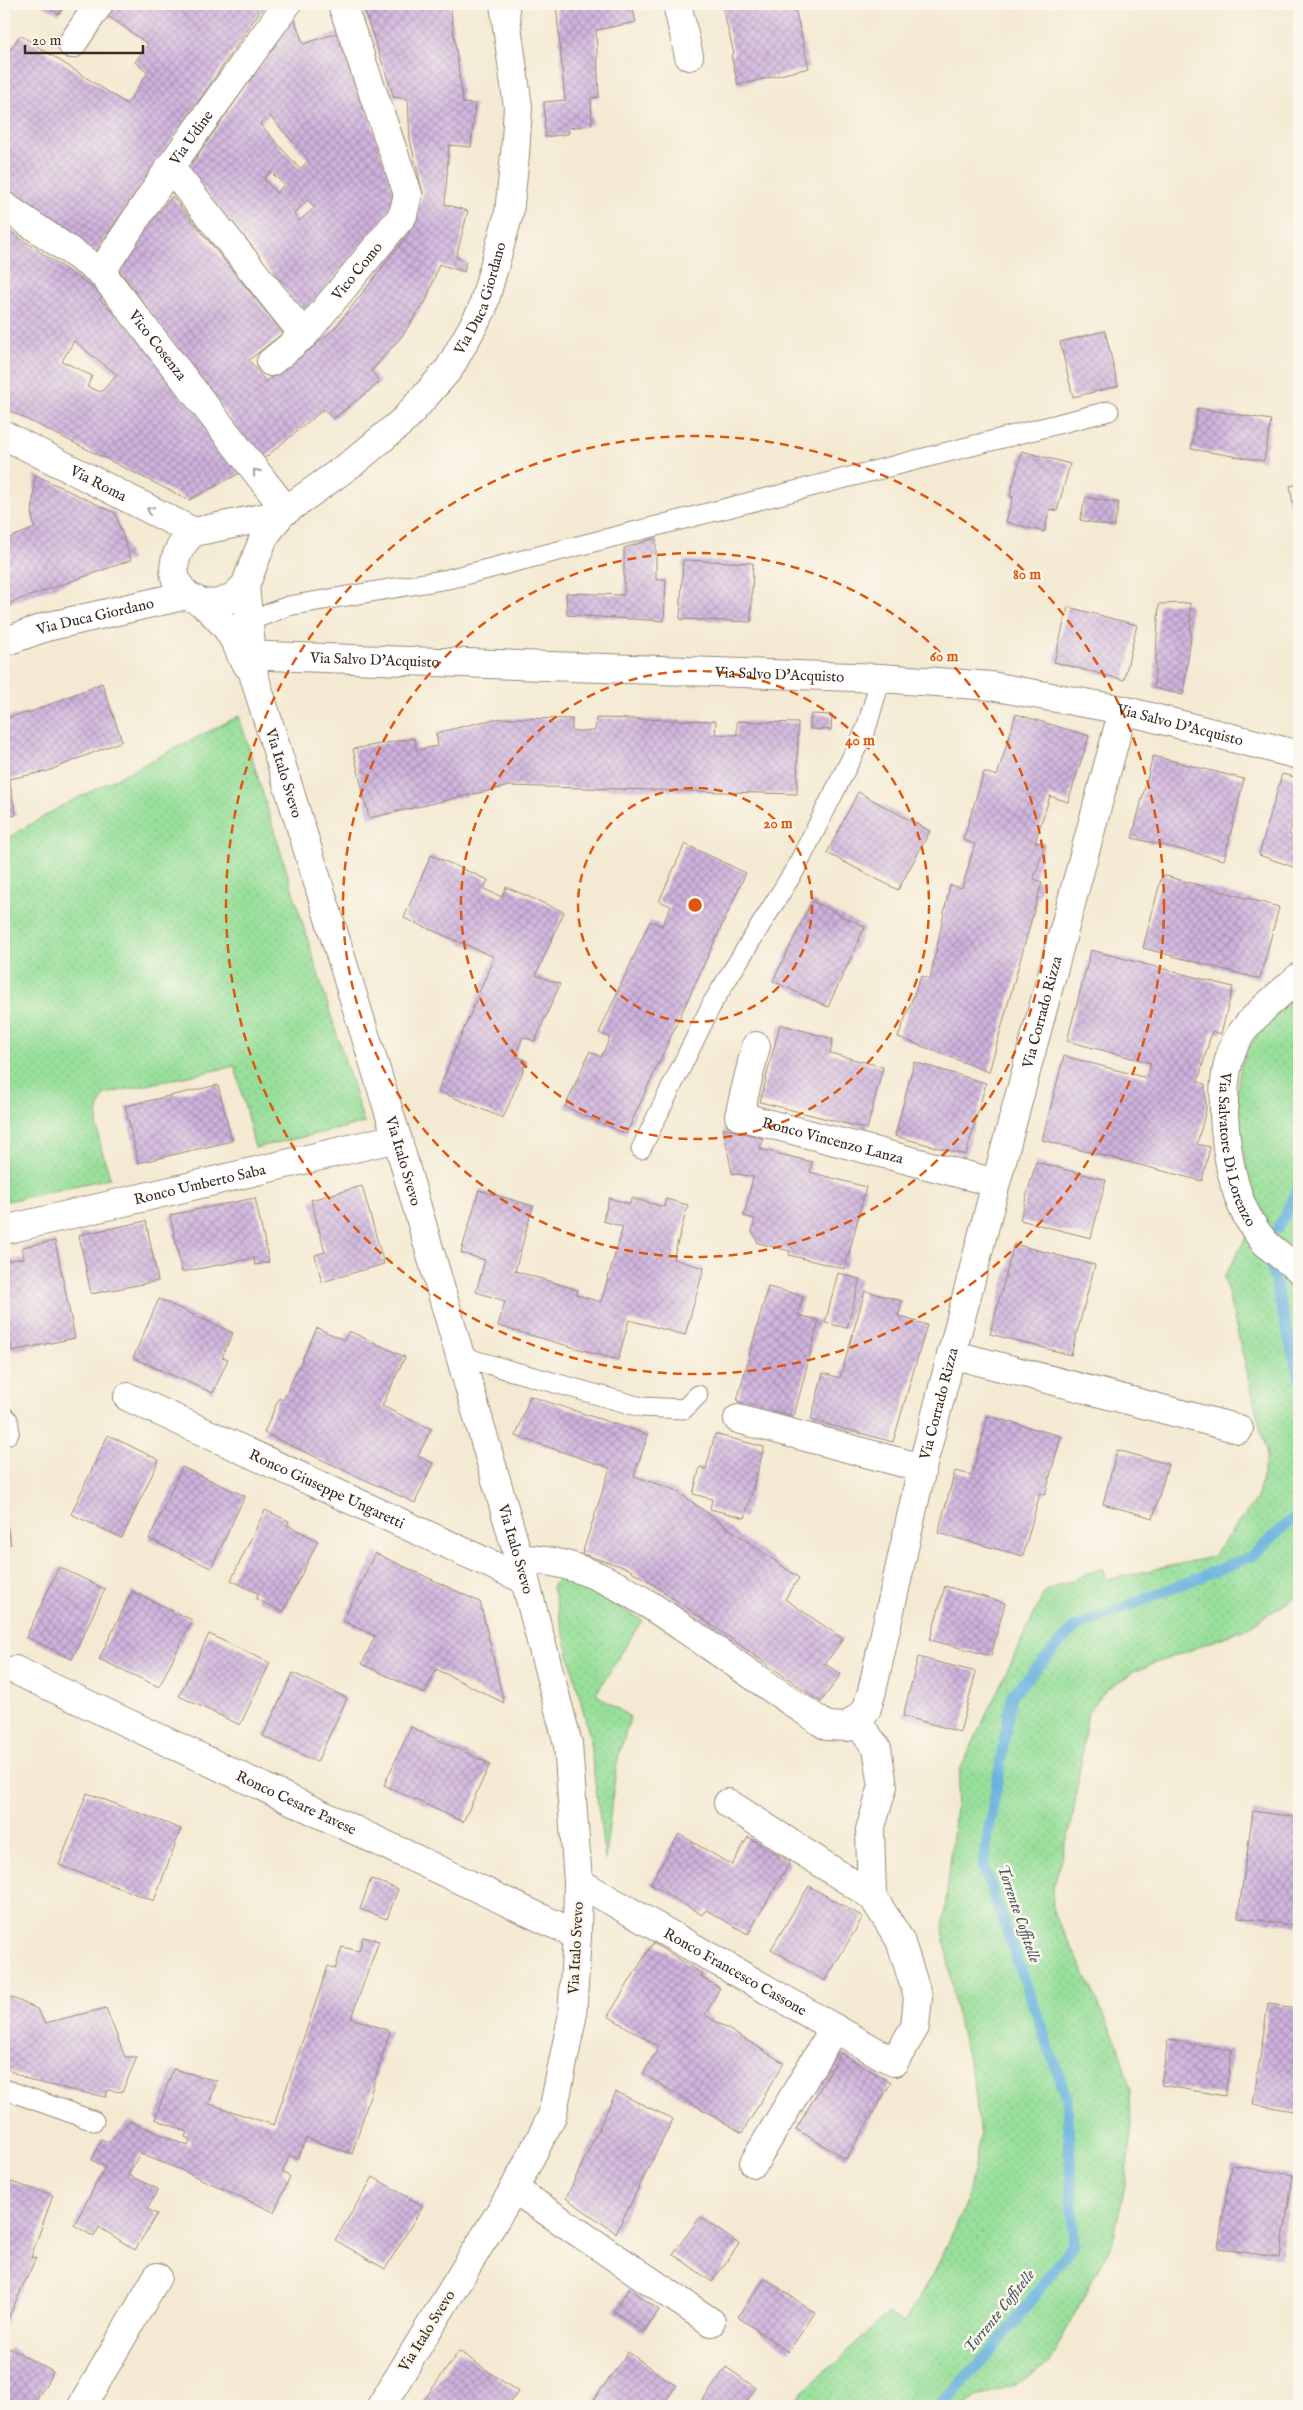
<svg xmlns="http://www.w3.org/2000/svg" width="1303" height="2410" font-family="'IM FELL English',serif">
  <defs>
    <pattern id="grass-dots" width="8" height="8" patternUnits="userSpaceOnUse" patternTransform="scale(1.25)"><rect width="8" height="8" fill="#97df9a"/><path d="M2 2h.1M6 6h.1" fill="none" stroke="#83c084" stroke-width="1.8" stroke-linecap="round"/></pattern>
    <pattern id="building-cross-hatch" width="8" height="8" patternUnits="userSpaceOnUse" patternTransform="scale(1.25)"><rect width="8" height="8" fill="#cfb2de"/><path d="M0 0l8 8M0 8l8-8" fill="none" stroke="#a991b3"/></pattern>
  </defs>
  <rect width="100%" height="100%" fill="#fbf7ec"/>
  <filter id="ink" filterUnits="userSpaceOnUse"><feTurbulence type="fractalNoise" baseFrequency=".02" numOctaves="2"/><feDisplacementMap in="SourceGraphic" scale="10" xChannelSelector="R" yChannelSelector="G"/><feConvolveMatrix kernelMatrix="1 2 1 2 8 2 1 2 1" color-interpolation-filters="sRGB"/></filter>
  <filter id="wash" filterUnits="userSpaceOnUse"><feTurbulence type="fractalNoise" baseFrequency=".0096" numOctaves="4" result="noise"/><feDisplacementMap in="SourceGraphic" scale="20" xChannelSelector="R" yChannelSelector="G"/><feGaussianBlur stdDeviation="1.12" result="paint"/><feColorMatrix in="noise" values="0 0 0 0 0 0 0 0 0 0 0 0 0 0 0 0 0 1.4 0 .05"/><feComposite in="paint" operator="in"/></filter>
  <g filter="url(#wash)">
    <rect width="100%" height="100%" fill="#f4ead3"/>
    <path fill="url(#grass-dots)" stroke="#69845c" d="M239,716L364,1123L255,1148L235,1066L105,1094C88,1119 103,1151 110,1178L4,1202V840L60,807Z
      M1299,992V1247C1287,1246 1275,1238 1266,1230C1250,1213 1240,1130 1237,1104C1236,1094 1238,1077 1241,1066C1251,1036 1276,1013 1299,992Z
      M1247,1236L1299,1285V1595L1245,1629L1135,1671L1106,1690L1088,1712L1072,1822L1052,1891L1054,1915L1070,1943L1118,2045L1130,2090L1131,2134L1125,2185L1113,2241L1049,2363L1021,2381L974,2399L966,2406H793L800,2395L888,2313L905,2322L934,2273L966,2204L980,2137L974,2083L957,2017L943,1929L960,1770L1045,1591L1102,1568L1106,1580L1212,1557L1257,1499L1267,1455L1224,1277Z
      M558,1578H566L578,1583L642,1620L596,1694L630,1717C627,1732 621,1744 618,1758C612,1792 609,1826 605,1861L589,1734L552,1587Z"/>
    <g fill="none" stroke-linecap="round" stroke-linejoin="round">
      <path stroke="#66b1de" stroke-width="11" d="M1278,1228L1299,1188
        M1270,1263L1299,1377
        M939,2406L991,2352L1074,2244L1067,2098L983,1865L1012,1695L1074,1628L1252,1556L1299,1513"/>
    </g>
    <g id="blocks">
      <path fill="url(#building-cross-hatch)" fill-rule="evenodd" d="M39,4H65L59,14Z
        M118,4H265L95,252L4,191V59L20,35L127,104L148,72L135,62L148,44L108,16Z
        M362,4H450L463,103L475,104L471,147L449,145L445,204L468,211L456,257L466,261L464,272L439,264L427,299L402,336L371,371L380,382L333,419L324,409L261,461L117,267L172,196L283,333L249,360L266,382L312,348L334,329L408,235L423,194L410,140L408,99L394,97Z
        M556,4H632L636,22L596,30L599,97L591,98L592,125L568,128V134L545,137L544,102L565,100Z
        M722,4H794L809,68L738,85L731,55L734,54Z
        M294,17L303,44L340,32L397,199L377,226L304,313L188,169ZM269,115L309,160L300,169L260,124ZM271,172L284,185L276,193L264,179ZM307,200L315,207L299,221L294,214Z
        M4,227L103,295L100,300L147,345L242,472L189,500L4,408ZM74,341L117,375L101,392L87,387L92,376L62,361Z
        M1105,331L1118,386L1073,397L1060,342Z
        M1198,408L1271,420L1264,461L1191,449Z
        M1022,451L1070,464L1057,511L1050,509L1044,532L1006,522L1013,497L1010,496Z
        M35,475L115,513L131,560L4,605V540L35,528L32,517Z
        M1299,484V529L1297,530L1290,486Z
        M1086,497L1119,503L1114,527L1080,520Z
        M656,538V580L666,579L664,621L567,615L566,593L624,595V548Z
        M683,560L753,563L751,622L680,619Z
        M1190,603L1191,637L1183,695L1154,688L1159,604Z
        M1068,607L1137,625L1124,680L1054,662Z
        M102,683L122,741L48,771L9,779L16,815L4,817V718L31,712Z
        M811,714L832,715L831,730L810,729Z
        M1016,714L1089,736L1068,802L1050,796L1035,842L1045,844L1034,879L1042,882L989,1072L898,1037L921,976L930,979L950,885L962,888L975,844L963,840L984,772L997,776Z
        M514,718L572,719V731H595L596,718L716,721L715,734L737,735V721L798,723L797,794L509,786L369,818L353,749L414,738L417,750L438,746L436,733L494,719Z
        M1153,756L1244,779L1224,860L1132,838Z
        M1282,774L1299,778V800L1289,835L1299,838V869L1259,855Z
        M858,792L930,831L898,890L827,853Z
        M685,844L746,873L626,1134L565,1107L590,1051L601,1057L610,1038L599,1033L650,921L662,926L671,906L659,901Z
        M431,855L488,880L484,889L502,897L506,887L564,912L536,975L560,984L535,1041L523,1037L515,1056L527,1061L503,1118L438,1091L494,957L404,918Z
        M1162,875L1279,907L1260,979L1143,948Z
        M812,901L865,927L828,1007L773,981Z
        M1091,950L1233,987L1221,1034L1212,1031L1198,1082L1205,1084L1206,1110L1197,1144L1210,1147L1202,1181L1042,1140L1064,1056L1147,1078L1151,1063L1067,1041Z
        M780,1024L833,1039L830,1053L883,1067L867,1129L760,1102Z
        M914,1062L986,1083L966,1155L895,1136Z
        M218,1085L232,1141L138,1163L125,1106Z
        M723,1128L763,1138L760,1149L812,1162L810,1172L866,1187L845,1269L789,1255L790,1251L758,1243L752,1231L755,1219L744,1216L753,1177L732,1173Z
        M1036,1162L1106,1180L1091,1238L1020,1220Z
        M362,1186L384,1264L322,1282L315,1255L325,1252L311,1200Z
        M479,1190L533,1206L515,1271L578,1290L577,1295L601,1302L623,1227L603,1221L609,1198L630,1204L632,1198L664,1207L666,1199L688,1205L673,1259L704,1268L685,1335L629,1320L618,1360L498,1326L505,1301L476,1292L485,1260L461,1253Z
        M255,1198L269,1262L255,1265L254,1258L182,1272L170,1215Z
        M146,1221L158,1281L91,1294L79,1235Z
        M55,1241L75,1338L12,1351L4,1309V1261L24,1258L22,1247Z
        M1014,1244L1095,1265L1071,1355L990,1334Z
        M838,1273L860,1279L847,1328L825,1323Z
        M768,1287L803,1296L798,1315L819,1320L794,1416L737,1401Z
        M865,1291L902,1301L898,1316L927,1325L893,1442L811,1420L823,1373L840,1378Z
        M159,1299L233,1333L222,1357L228,1359L213,1393L133,1358Z
        M317,1328L344,1340L349,1331L405,1357L382,1406L431,1429L418,1456L433,1463L415,1503L264,1433L279,1398L283,1400Z
        M530,1396L648,1435L634,1476L675,1490L799,1578L785,1599L843,1639L825,1664L841,1674L821,1702L650,1582L627,1568L582,1554L610,1468L516,1436Z
        M988,1416L1061,1436L1045,1495L1040,1493L1023,1556L938,1533L955,1471L972,1475Z
        M715,1434L764,1447L745,1518L710,1509L712,1499L693,1494L700,1467L706,1469Z
        M108,1435L159,1460L122,1538L71,1514Z
        M1117,1450L1168,1464L1153,1518L1103,1504Z
        M182,1467L245,1496L211,1568L149,1539Z
        M265,1510L289,1521L287,1525L318,1541L283,1612L256,1599L259,1594L231,1580Z
        M4,1517L11,1544L4,1546Z
        M375,1553L480,1602L504,1703L436,1669L425,1694L362,1664L375,1636L343,1621Z
        M59,1567L105,1589L72,1659L26,1637Z
        M945,1586L1005,1603L991,1656L930,1640Z
        M132,1591L192,1620L159,1687L99,1659Z
        M209,1634L270,1663L240,1725L179,1696Z
        M918,1657L976,1672L960,1732L903,1716Z
        M293,1673L347,1698L317,1762L263,1736Z
        M411,1727L490,1764L463,1822L384,1785Z
        M87,1793L181,1829L154,1901L59,1865Z
        M1253,1811L1299,1818V1926L1238,1917Z
        M679,1834L732,1865L748,1837L790,1862L748,1934L706,1910L702,1915L650,1884Z
        M371,1879L398,1889L387,1919L360,1909Z
        M809,1886L863,1917L825,1981L771,1949Z
        M363,1937L379,1941L351,2018L390,2031L352,2154L306,2138L298,2158L290,2155L282,2172L290,2177L274,2212L179,2169L140,2154L128,2175L158,2189L147,2209L157,2214L135,2250L99,2227L94,2237L74,2225L105,2167L92,2160L101,2139L109,2142L129,2121L188,2146L191,2140L185,2137L187,2132L155,2119L173,2069L217,2081L209,2104L274,2125L328,1966L335,1969L342,1947L359,1951Z
        M653,1943L703,1974L701,1977L720,1988L705,2015L784,2063L742,2133L643,2074L659,2047L608,2016Z
        M4,1994L37,2009L45,2023L106,2008L125,2057H137L122,2092L108,2090L106,2097L80,2092L32,2081L4,2068Z
        M1268,2004L1299,2008V2112L1253,2104Z
        M1168,2040L1232,2050L1225,2096L1161,2085Z
        M841,2053L891,2083L846,2159L796,2129Z
        M616,2092L673,2119L616,2233L566,2198Z
        M1231,2165L1293,2175L1280,2258L1218,2248Z
        M373,2177L423,2206L385,2269L335,2240Z
        M8,2181L53,2195L31,2257L36,2258L4,2327V2193Z
        M700,2217L739,2244L712,2282L673,2254Z
        M765,2278L815,2313L788,2352L738,2317Z
        M629,2289L659,2310L643,2332L613,2311Z
        M10,2348L53,2372L33,2406H4V2359Z
        M459,2351L518,2392L508,2406H420Z
        M628,2352L676,2386L662,2406H598L592,2402Z
        M726,2367L756,2388L743,2406H699Z"/>
    </g>
  </g>
  <g filter="url(#ink)">
    <use href="#blocks" fill-opacity="0" stroke="#988a78" stroke-width="1"/>
    <g fill="none" stroke-linecap="round" stroke-linejoin="round">
      <defs>
        <path id="lane" d="M247,622L288,606L448,579L1109,411
          M641,1149L713,1002L796,868L866,729L881,678
          M459,1356L641,1407L684,1409L698,1395
          M4,2089L94,2121"/>
        <g id="street">
          <path d="M677,4L689,56"/>
          <path d="M72,44L99,4"/>
          <path id="s1" d="M170,167L304,335L403,215L408,194L342,4"/>
          <path id="s2" d="M4,206L101,272L286,510"/>
          <path id="s3" d="M101,272L170,167L287,4"/>
          <path d="M271,362L304,335"/>
          <path id="s4" d="M241,655L881,678L991,686L1123,710L1299,755"/>
          <path id="s5" d="M1299,977C1278,996 1242,1023 1232,1050C1217,1090 1225,1160 1240,1201C1245,1214 1254,1229 1263,1240C1272,1251 1288,1260 1299,1269"/>
          <path id="s6" d="M756,1046L739,1116L996,1183"/>
          <path id="s7" d="M4,1230L397,1138"/>
          <path d="M951,1354L1239,1429"/>
          <path id="s8" d="M128,1397L525,1580"/>
          <path d="M738,1419L922,1468"/>
          <path d="M4,1422L5,1431"/>
          <path id="s9" d="M519,1559C591,1558 649,1605 707,1644C747,1672 787,1699 827,1726L847,1727L866,1711L872,1691L922,1468L996,1183L1123,710"/>
          <path id="s10" d="M15,1670L577,1935"/>
          <path d="M728,1803L872,1896"/>
          <path id="s11" d="M578,1882L894,2062L915,2027L918,1997L900,1940L872,1896L870,1830L883,1786L877,1748L855,1720"/>
          <path d="M754,2163L834,2028"/>
          <path d="M514,2189L711,2322"/>
          <path d="M82,2406L157,2277"/>
        </g>
        <g id="secondary">
          <path id="s12" d="M4,435L194,532"/>
          <path id="s13" d="M245,586L254,676L397,1138L525,1580L568,1744L578,1882L577,1935L572,2018L552,2116L514,2189L381,2406"/>
          <path id="s14" d="M202,603L218,604L233,597L245,586L264,537L281,514L355,461L404,420L449,369L482,310L509,213L515,155L518,107L504,4"/>
          <path id="s15" d="M4,642L46,627L187,595"/>
          <path d="M248,666C240,653 234,637 225,626C218,618 208,607 200,602C196,599 190,598 186,594C165,574 175,548 194,532L281,514"/>
        </g>
      </defs>
      <use href="#lane" stroke="#988a78" stroke-width="21"/>
      <use href="#street" stroke="#988a78" stroke-width="30"/>
      <use href="#secondary" stroke="#988a78" stroke-width="30"/>
      <use href="#lane" stroke="#fff" stroke-width="19"/>
      <use href="#street" stroke="#fff" stroke-width="28"/>
      <use href="#secondary" stroke="#fff" stroke-width="28"/>
    </g>
    <defs><path id="oneway-chevron" d="M-2-3.5L2.5 0L-2 3.5" fill="none" stroke-width="1.6" stroke-linecap="round" stroke-linejoin="round" transform="scale(1.25)"/></defs>
    <g stroke="#a79f9a">
      <use href="#oneway-chevron" transform="translate(256 472) rotate(-128)"/>
      <use href="#oneway-chevron" transform="translate(150 510) rotate(-153)"/>
    </g>
  </g>
  <g fill="none" stroke="#df570d" stroke-width="2.5" stroke-dasharray="9 6">
    <circle cx="695" cy="905" r="117"/>
    <circle cx="695" cy="905" r="234"/>
    <circle cx="695" cy="905" r="352"/>
    <circle cx="695" cy="905" r="469"/>
  </g>
  <g text-anchor="middle" dominant-baseline="central" stroke-width="5" stroke-linejoin="round" paint-order="stroke">
    <g font-size="15" fill="#3b2a1e" stroke="#fbf7ec">
      <text stroke="none"><textPath href="#s3" startOffset="162">Via Udine</textPath></text>
      <text stroke="none"><textPath href="#s1" startOffset="298">Vico Como</textPath></text>
      <text stroke="none"><textPath href="#s14" startOffset="431">Via Duca Giordano</textPath></text>
      <text stroke="none"><textPath href="#s2" startOffset="210">Vico Cosenza</textPath></text>
      <text stroke="none"><textPath href="#s12" startOffset="106">Via Roma</textPath></text>
      <text stroke="none"><textPath href="#s15" startOffset="95">Via Duca Giordano</textPath></text>
      <text stroke="none"><textPath href="#s4" startOffset="134">Via Salvo D'Acquisto</textPath></text>
      <text stroke="none"><textPath href="#s4" startOffset="539">Via Salvo D'Acquisto</textPath></text>
      <text stroke="none"><textPath href="#s4" startOffset="944">Via Salvo D'Acquisto</textPath></text>
      <text stroke="none"><textPath href="#s13" startOffset="192">Via Italo Svevo</textPath></text>
      <text stroke="none"><textPath href="#s9" startOffset="1121">Via Corrado Rizza</textPath></text>
      <text stroke="none"><textPath href="#s6" startOffset="169">Ronco Vincenzo Lanza</textPath></text>
      <text stroke="none"><textPath href="#s5" startOffset="202">Via Salvatore Di Lorenzo</textPath></text>
      <text stroke="none"><textPath href="#s13" startOffset="598">Via Italo Svevo</textPath></text>
      <text stroke="none"><textPath href="#s7" startOffset="201">Ronco Umberto Saba</textPath></text>
      <text stroke="none"><textPath href="#s9" startOffset="716">Via Corrado Rizza</textPath></text>
      <text stroke="none"><textPath href="#s8" startOffset="219">Ronco Giuseppe Ungaretti</textPath></text>
      <text stroke="none"><textPath href="#s13" startOffset="1002">Via Italo Svevo</textPath></text>
      <text stroke="none"><textPath href="#s10" startOffset="311">Ronco Cesare Pavese</textPath></text>
      <text transform="translate(576 1948) rotate(-87)">Via Italo Svevo</text>
      <text stroke="none"><textPath href="#s11" startOffset="181">Ronco Francesco Cassone</textPath></text>
      <text transform="translate(427 2331) rotate(-58)">Via Italo Svevo</text>
    </g>
    <g font-size="16" font-style="italic" fill="#4a5961" stroke="#fbf7ec">
      <text transform="translate(1018 1914) rotate(71)">Torrente Coffitelle</text>
      <text transform="translate(1000 2312) rotate(-51)">Torrente Coffitelle</text>
    </g>
  </g>
  <circle cx="695" cy="905" r="8" fill="#df570d" stroke="#fbf7ec" stroke-width="2.5"/>
  <g font-size="15" text-anchor="middle" font-weight="bold" fill="#df570d" stroke="#fbf7ec" stroke-width="5" stroke-linejoin="round" paint-order="stroke">
    <text x="1027" y="579">80 m</text>
    <text x="944" y="661">60 m</text>
    <text x="860" y="745">40 m</text>
    <text x="778" y="828">20 m</text>
  </g>
  <rect width="1303" height="2410" fill="none" stroke="#fbf7ec" stroke-width="20"/>
  <path d="M25 45v8h118v-8" fill="none" stroke="#3b2a1e" stroke-width="2.5"/>
  <text x="32" y="45" font-size="15" fill="#3b2a1e" stroke="#fbf7ec" stroke-width="4" paint-order="stroke">20 m</text>
</svg>
